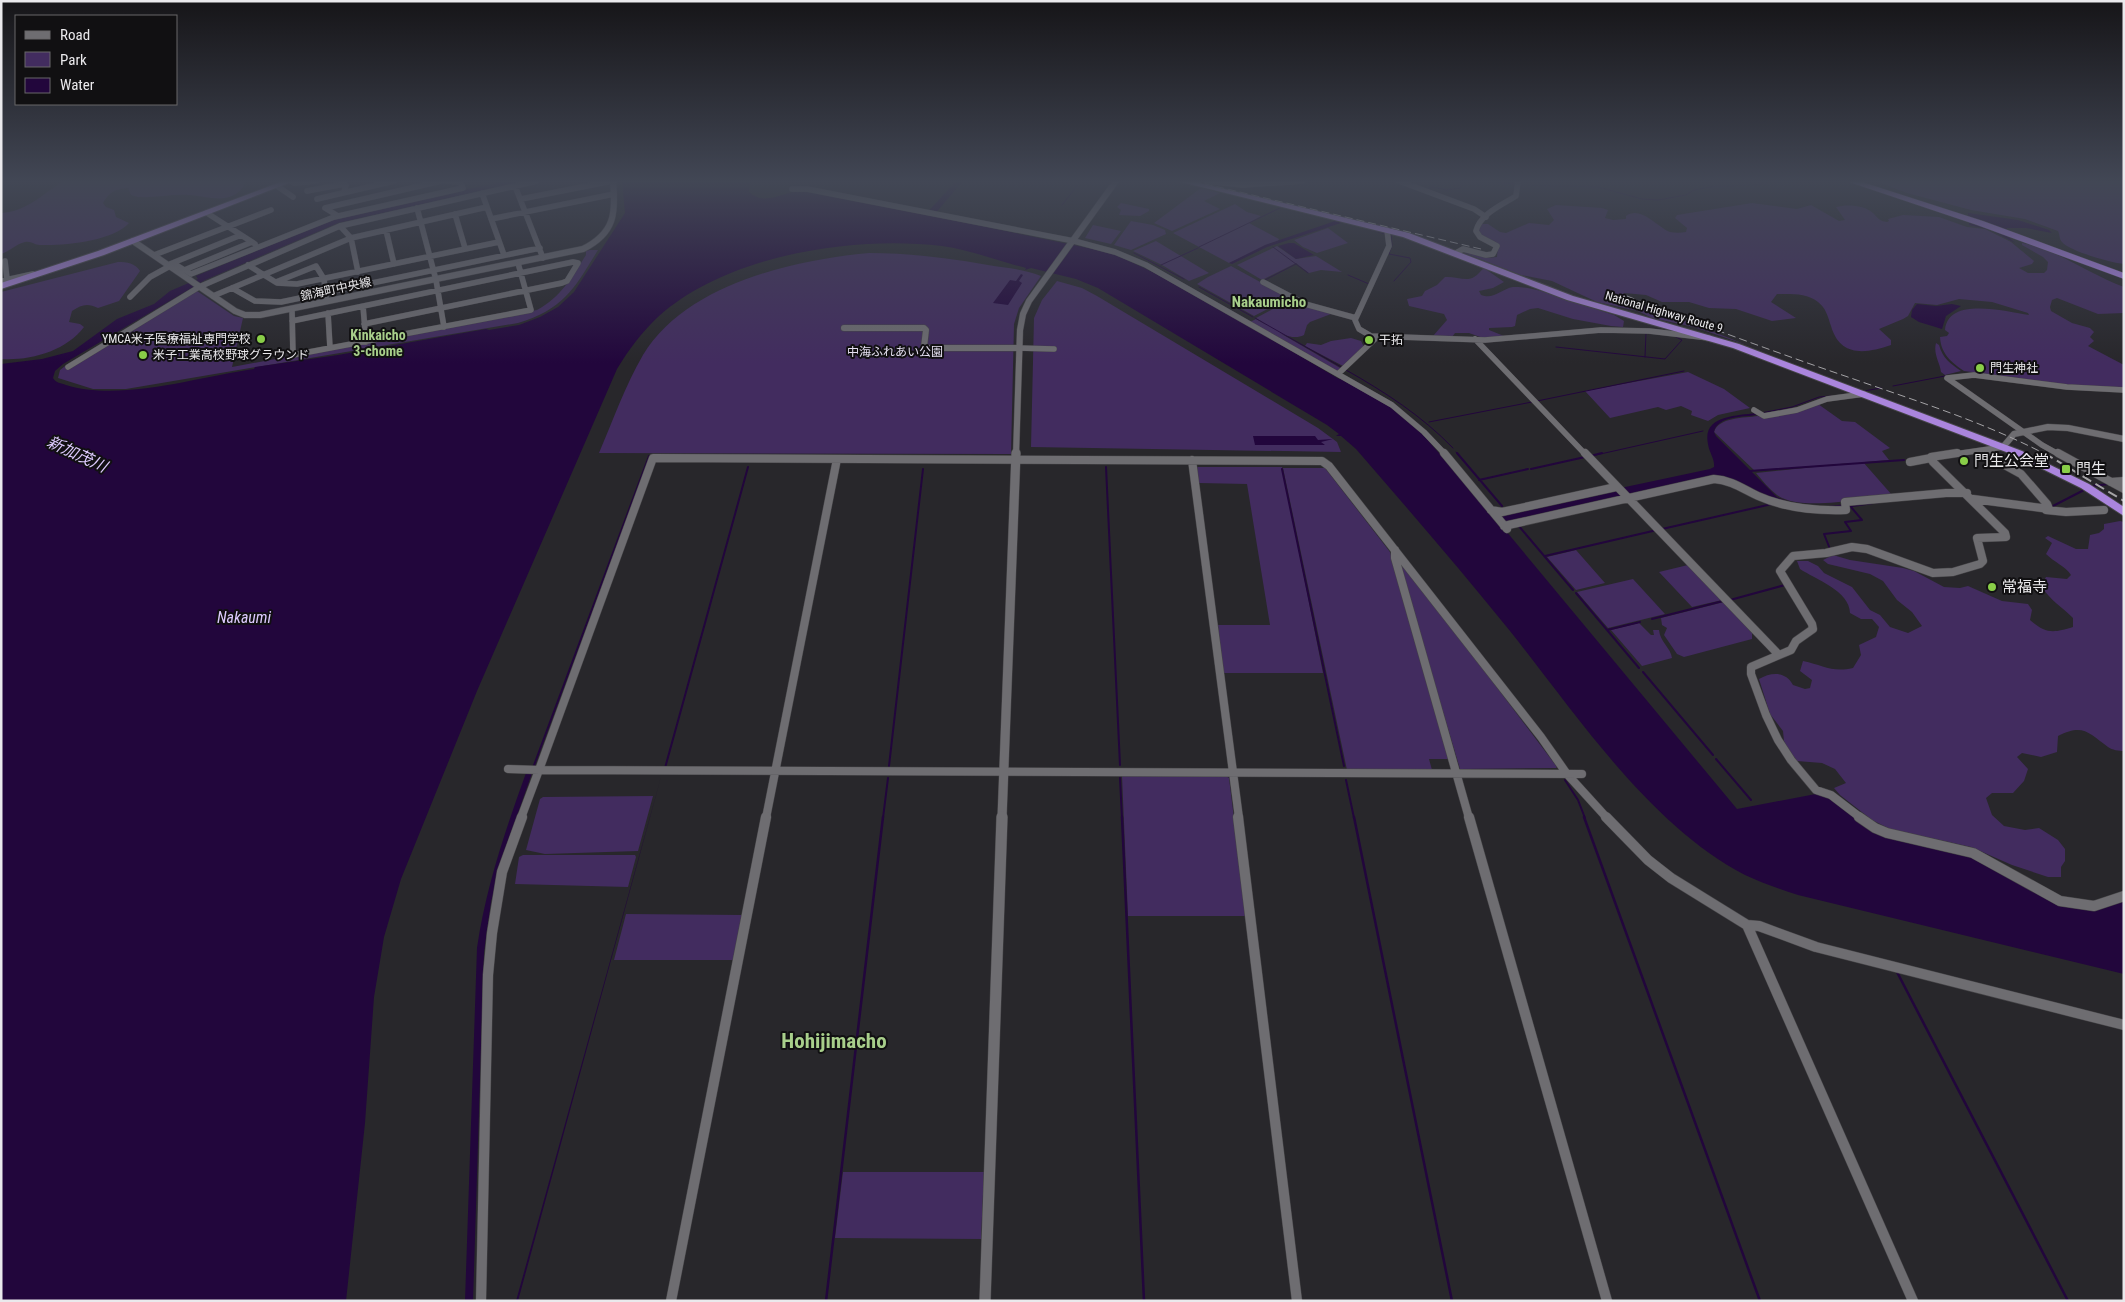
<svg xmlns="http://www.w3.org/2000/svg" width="2125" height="1302" font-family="'Roboto Condensed','Noto Sans JP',sans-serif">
  <rect width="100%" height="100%" fill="#28272b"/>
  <path fill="#422c5f" d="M64,181H243L244,186C230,206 208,196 189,195C172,194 155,198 138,197L131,195L128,188C115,189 109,192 103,203L106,207L114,210L116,217L129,223C113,241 64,246 40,245C34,245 32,241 25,242C16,244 10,251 1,254V213C27,212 43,193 64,181Z
    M1876,181H2124V264C2112,263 2069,251 2062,242C2059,239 2060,235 2058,231L2025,219L1971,210L1907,193Z
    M1201,188L1220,193L1204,201L1220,209L1172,231L1154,223Z
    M1121,203L1149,209V211L1140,216L1119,215L1121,210L1117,207Z
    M1752,203L1797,209L1811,205L1839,221L1845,220L1836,207C1846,204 1865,205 1873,213C1878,218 1879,221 1887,222L1889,221L1888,219L1903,215L1939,217L1967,227L1985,229L2011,242L2034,261L2032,264L2019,268L2028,273H2044L2047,270L2048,262L2043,257L2022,245V243C2054,248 2091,275 2124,287V313L2098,314L2057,298L2052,300L2050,307L2051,311L2072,323L2090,328L2094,332L2090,337L2094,341L2088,346L2124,365V389L2091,388L1964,371C1951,362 1941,354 1940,337L1947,336L1949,333L1945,330C1948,296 2006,312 2029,315L2028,313L1992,302L1959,299L1937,305L1915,303L1908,316L1903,319L1879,329L1891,340V345C1865,354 1840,357 1831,326C1828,317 1826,308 1818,302C1807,293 1792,294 1777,294L1771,302L1796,318L1772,321L1736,309L1709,308L1689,302H1662L1646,295L1624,293L1623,295L1634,301L1747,345L1694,327L1652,318L1638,311L1597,302L1552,281L1521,275L1462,252L1488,258L1497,257L1498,246L1488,241L1477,231L1482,224H1488L1500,232L1506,233L1529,223L1549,225L1554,220L1547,209L1556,205L1602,208L1608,210L1605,218L1613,220L1626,219V216C1641,205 1658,228 1670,232C1675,233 1681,233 1686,232L1687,228L1675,218L1677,215Z
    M1235,204L1247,212L1261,216L1249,223L1279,239L1278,241L1229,263L1173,233Z
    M1131,221L1153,225L1165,230L1166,234L1131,250L1114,245Z
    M1093,225L1121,231L1111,244L1085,238Z
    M1328,228L1348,243L1317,253L1303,247L1294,240Z
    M1156,241L1209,273L1189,281L1162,265L1133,251Z
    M1277,246L1296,259L1316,256L1342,272L1321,270L1309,273L1296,263L1262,280L1237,265Z
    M590,250H598C574,289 564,309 518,323L126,389H93L58,378L60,370L69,363L197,291L234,316L243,318L232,367L537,310C561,297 572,277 586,255V251Z
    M869,253C909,253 948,258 988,265C1006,268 1024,269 1041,276L1019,308L1014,324L1011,454L599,453C613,420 625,386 643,355C686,284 793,260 869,253Z
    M118,262C127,262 135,263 140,271L119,301L98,308C88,303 82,304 72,311L69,322L80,324L84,327C66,351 30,361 1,359V292Z
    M1231,266L1289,298L1254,316L1197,284L1208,277Z
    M1484,268L1504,282L1493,288L1479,291L1481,295C1494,300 1501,289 1513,287C1535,285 1591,308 1614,315L1624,321L1623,327L1611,326L1573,319L1538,308L1530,309L1517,315L1515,326L1512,327L1489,328V330L1504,336L1483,338L1469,333H1455L1452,337L1433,336L1447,320L1444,314L1409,306L1407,299L1422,296L1425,291L1437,285L1445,277C1455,276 1467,282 1474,277C1478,275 1480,271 1484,268Z
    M1057,281L1082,288L1097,296L1318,428L1337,442L1341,452L1031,447L1034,318L1042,300Z
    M1290,300L1331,314L1310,322L1307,325L1304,335C1289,343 1269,326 1256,318Z
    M1256,319L1342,369L1337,371L1250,322Z
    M1351,338L1361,341L1364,347L1343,366L1305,346L1307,343L1321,345L1331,341Z
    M1936,343L1939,345C1943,359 1950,363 1961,371L1945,375L1941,372C1940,363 1933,354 1936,343Z
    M1688,372L1724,389L1750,408L1718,415L1708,421L1691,415L1692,411L1681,406L1666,410L1658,407L1610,418L1585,391Z
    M1818,404L1842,421L1855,422L1890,448L1882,451L1889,460L1755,471L1714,432C1719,417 1744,418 1758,416L1762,417Z
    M1863,462L1892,495C1864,498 1801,512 1777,495C1769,489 1762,480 1756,473Z
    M1197,467H1282L1323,673H1223L1218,625H1270L1247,484L1199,483Z
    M1283,468H1325L1390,552L1449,759H1429L1432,770H1347Z
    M2120,521L2124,522V751C2119,751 2112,750 2108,747C2089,733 2083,723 2058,736L2057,752L2041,757L2022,753L2017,757L2028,769L2024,781L2013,793H1992L1986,798L1992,815L2004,826L2025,830L2039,828L2058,840L2065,849V861L2061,867V877H2048L2012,865L1971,847L1890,829L1872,820L1840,795L1834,788L1846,783L1835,769L1822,763L1797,761L1790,755L1784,741L1783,731L1770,714L1759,679C1771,672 1786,671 1793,685L1805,689L1810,688L1812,680L1800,671L1803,661C1823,665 1832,673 1853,668L1861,655L1859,645L1876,637L1879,627L1872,619H1861L1850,613C1850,591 1815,579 1800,569L1797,561H1808L1818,566L1824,573L1852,587L1870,610L1880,615L1890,627L1908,633L1922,626L1912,612L1897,600L1883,581L1870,574L1828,564L1823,560L1833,555L1850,560L1903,568L1914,571L1944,587L1960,588L1968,586L2002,601L2028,604L2032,610L2030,620C2046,634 2053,633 2073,627V618C2062,607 2050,600 2041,586L2046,577L2067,579L2071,575C2065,566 2054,562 2046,554L2052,543L2045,538L2048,536L2076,549H2088L2090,535L2099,533L2104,529V524Z
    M1576,550L1605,583L1576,590L1547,557Z
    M1400,559L1557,767L1556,768L1460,769L1400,567Z
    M1688,565L1722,600L1692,607L1659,572Z
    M1633,579L1665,614L1608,628L1577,592Z
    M1724,602L1752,633V639L1684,657L1677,654L1664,635L1667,628L1662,625L1661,618Z
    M1639,623L1651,635H1654L1653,630H1659C1660,642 1671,648 1672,658L1642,666L1611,630Z
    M1122,776H1226L1229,778L1246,916H1128Z
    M653,796L638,851L545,854L526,850L540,799L543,797Z
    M523,855H635L636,857L628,887L515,884L519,857Z
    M626,914L744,915L735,960H614Z
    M843,1172H984L981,1239L835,1238Z"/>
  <path fill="#22063c" d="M506,181H524L338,223L205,280L63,364L55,371L53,378C56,383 61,383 66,385C121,402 197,377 254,369L255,367L338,355L486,329L489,330L519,325L540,317L558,307L574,292L625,213L622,181H750L749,192C766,208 787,189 806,190L926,214L956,181H963L933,216L1112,253L1178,284L1339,379L1342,378L1385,403L1411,421L1493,515L1710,469L1714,467C1715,459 1709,452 1708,444C1702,415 1736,416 1756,413L1757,415C1744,417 1717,416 1714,432L1716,436L1777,497L1790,502L1809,506H1828L1944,494L1966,495L1968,496C1914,491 1859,513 1805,508C1785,506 1765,497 1747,488C1736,483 1727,477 1715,476L1537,515L1501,525L1737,809L1821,793L1832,798L1865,824L1896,839L1967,852L1998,870L2033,887L2059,904L2097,908L2124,900V974L1798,895C1780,889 1762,883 1745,875C1649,825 1576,714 1510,631C1460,569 1408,509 1356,449L1341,436H1336L1339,434L1327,425L1098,288L1076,279L1031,268L1025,270L1026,268C998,261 971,250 942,246C854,235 727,255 659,316C642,332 629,349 617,369L477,691L401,879L384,937L374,997L365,1123L346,1301H1V364L42,359L73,351L117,319L154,304L170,291L198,279L196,276L335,218Z
    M1968,213L2018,220L2049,230L2052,233L2026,228H2007L2006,235L2015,243L1991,230L1969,225Z
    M1338,220L1344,222L1267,247L1232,264L1229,263L1265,245Z
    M1289,243H1294L1314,255L1296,259L1278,246Z
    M1021,274L1023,275L1019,281L1022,283L1008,305L993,303L1010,280L1016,281Z
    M1917,304L1936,306L1952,304L1961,306L1946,316L1942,329L1919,322L1911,317L1912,310Z
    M1253,436H1315L1318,440L1333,439L1321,442L1325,445H1255Z
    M526,773H532L504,853L491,902L484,952L473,1301H465L477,948C486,887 505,831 526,773Z
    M661,777L518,1301H516Z"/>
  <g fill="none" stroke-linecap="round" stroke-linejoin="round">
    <path stroke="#22063c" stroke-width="1" d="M1472,181L1516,184
      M1520,185L1598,187L1642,199L1658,200L1686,195L1694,190L1710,187L1766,184
      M1426,189L1433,187L1447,190L1460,188L1464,181
      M1062,205L1081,181
      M1364,227L1385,234
      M1391,235L1392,245L1389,254L1410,258L1411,262L1394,281
      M1199,247L1280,208
      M1273,247L1308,273
      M1134,253L1184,279
      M1161,265L1198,248
      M1348,275L1369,284L1370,282
      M1265,280L1296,264
      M1199,287L1253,317
      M1255,318L1343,368
      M1556,347L1665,359L1682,340L1674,336
      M1645,357L1646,333
      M1346,370C1385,392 1422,416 1453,448
      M1893,386L1945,376
      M1864,391L1881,388
      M1537,401L1684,371
      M1761,413L1792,407L1819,397L1831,396
      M1429,422L1532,402
      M1456,452L1458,455
      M1596,455L1703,431"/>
    <path stroke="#22063c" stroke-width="2" d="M1457,453L1502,506
      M1590,456L1602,453
      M1106,467L1120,765
      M1282,469L1344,766
      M1531,469L1585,457
      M1750,471L1904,460
      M1479,480L1528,469
      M2092,486L2109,484
      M2051,507L2084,490
      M1518,525L1573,590
      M1662,529L1772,504
      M1830,549L1824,534L1851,531L1845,522L1862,520L1851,507
      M1545,556L1657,530
      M1777,570L1788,557
      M1576,593L1639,668
      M1730,600L1785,585
      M1652,619L1723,601
      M1607,630L1640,622
      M1643,672L1713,755
      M1716,759L1751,800
      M889,766L923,469
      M533,768L649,456H651
      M665,768L748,467
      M1120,778L1122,818
      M1346,780L1354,818
      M1565,780L1578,800L1585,818
      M883,818L888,778"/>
    <path stroke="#22063c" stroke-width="2.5" d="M1122,817L1144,1301
      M1354,817L1452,1301
      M1584,817L1760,1301
      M1897,972L2068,1301
      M826,1301L883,817"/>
    <defs>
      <path id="minor-far2" d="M291,181L294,183L316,181
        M1206,181L1243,185L1303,181
        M1399,181L1474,209L1486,217
        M277,186L293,197
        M515,186L543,258
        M792,189H807L1074,241L1115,252L1146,265L1392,405L1424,432L1446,455
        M307,191L344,184L346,185L344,192
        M482,193L504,255
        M317,199L394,181
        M521,199L612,181
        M417,208L436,280L444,327
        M207,213L255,244
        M455,214L465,248
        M338,216L325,208L441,181
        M491,219L614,194
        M340,226L351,238L358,272
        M386,230L394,264
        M1387,230L1389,246L1355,320L1359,329L1371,336L1485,340L1601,330L1649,331L1709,338
        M1456,253L1463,249L1486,255L1493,254L1497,246L1480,237L1476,231C1480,214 1502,205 1516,196L1518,181
        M154,255L271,210
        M5,261L7,279
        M173,263L191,274L334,217L463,188L460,182L444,181
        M170,264L241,235
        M248,265L277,283L297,284L499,242
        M182,271L252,242
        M1,281L33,274
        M276,282L316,266L324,279L326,298
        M1263,282L1305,304L1356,318
        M232,288L255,301L281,302L540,248
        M213,296L351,238L487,207
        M130,297L150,277L170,266
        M363,306L366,342
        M292,310L293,355L531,310L518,263
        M328,313L330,348
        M292,321L573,262L578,263L567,281L562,283L364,324
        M1475,339L1586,455
        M1018,348L1054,349
        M68,367L199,287L340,226L537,181
        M1338,374L1377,337
        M1754,410L1764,416L1797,410L1827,399L1864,394
        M1986,450L1991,455
        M1948,455L2003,447
        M2060,455L2042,445L1947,378L1974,375L2067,387L2124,390"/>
      <path id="minor-far1" d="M1444,453L1507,529
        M1585,453L1778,654
        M2058,453L2124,489
        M1192,460L1239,818
        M1910,462L1931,458
        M2111,482L2124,481
        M1973,499L2049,509L2047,504L2021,474L2001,463L1990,453
        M1491,510L1502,512L1616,487
        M2046,510L2066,512L2104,510
        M1504,526L1714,479C1731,480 1743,489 1758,496C1785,508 1816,511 1846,510L1845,502L1946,493H1967
        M1395,550V558L1469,818
        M508,769L539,770L653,458L1322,461L1329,466L1541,737L1567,774L1607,818
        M521,818L539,770L1582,774
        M766,818L837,459
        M1861,818L1831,795L1816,790L1791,760L1778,740L1766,715L1751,674V667L1791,650L1796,641L1813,629L1812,624L1780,571L1793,556L1826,553L1852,547L1867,549L1933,573L1953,572L1980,564L1983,561L1977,538L2006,537L2005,533L1933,462L1931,457L1957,453"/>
      <path id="minor" d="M1238,817L1297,1301
        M1469,817L1607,1301
        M1606,817L1648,860L1671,878L1747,925L1913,1301
        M1859,817L1875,828L1887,833L1973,853L2060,901L2094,906L2124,896
        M1747,925L1759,926L1816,947L2124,1025
        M481,1301L488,975L492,933L502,872L522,817
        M671,1301L766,817"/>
      <path id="tertiary-far2" d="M133,241L235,311L245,315H260L583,249C615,233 616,213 613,181
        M844,328H924L926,330L924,347L926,348H1018
        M2003,447L2014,434L2048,427L2068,428L2124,439
        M1016,455L1020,330L1023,314L1029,301L1116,181"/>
      <path id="tertiary-far1" d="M1002,818L1016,453"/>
      <path id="tertiary" d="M985,1301L1002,817"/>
      <path id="trunk" d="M283,181H294L104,255L1,289V283L98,251Z
        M1177,181H1191L1409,233L1573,296L1739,344L2022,451L2089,484L2124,507V516L2081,488L2014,455L1733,348L1567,300L1403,237Z"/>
      <path id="motorway" d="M1846,181H1859L1983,221L2124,273V279L1977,225Z"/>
    </defs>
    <use href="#minor-far2" stroke="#454447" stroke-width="6"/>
    <use href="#minor-far1" stroke="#454447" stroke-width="9"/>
    <use href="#minor" stroke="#454447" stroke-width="11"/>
    <use href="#tertiary-far2" stroke="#454447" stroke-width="7"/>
    <use href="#tertiary-far1" stroke="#454447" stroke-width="10"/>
    <use href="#tertiary" stroke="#454447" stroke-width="12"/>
    <use href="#trunk" stroke="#454447" stroke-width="2"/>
    <use href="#motorway" stroke="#454447" stroke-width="1"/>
    <use href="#minor-far2" stroke="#6e6d71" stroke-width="5.5"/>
    <use href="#minor-far1" stroke="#6e6d71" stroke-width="8"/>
    <use href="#minor" stroke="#6e6d71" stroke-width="10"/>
    <use href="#tertiary-far2" stroke="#6e6d71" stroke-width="6"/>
    <use href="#tertiary-far1" stroke="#6e6d71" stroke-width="9"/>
    <use href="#tertiary" stroke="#6e6d71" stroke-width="11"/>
    <use href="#trunk" fill="#aa85dd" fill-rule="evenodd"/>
    <use href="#motorway" fill="#b98bf8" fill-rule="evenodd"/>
    <path stroke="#a4a3a6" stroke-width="1" stroke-dasharray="8 4" stroke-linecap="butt" d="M1193,181L1481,249
      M1627,296C1699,324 1772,351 1845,376C1913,400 1982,421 2047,455"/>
    <path stroke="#a4a3a6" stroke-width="2" stroke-dasharray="10 5" stroke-linecap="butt" d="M2044,453L2124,501"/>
  </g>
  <linearGradient id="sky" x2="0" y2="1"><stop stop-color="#161518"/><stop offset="0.5" stop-color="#424755"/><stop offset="1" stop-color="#424755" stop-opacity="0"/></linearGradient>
  <rect width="2125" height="363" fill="url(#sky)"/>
  <g fill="#89ce48" stroke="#111012" stroke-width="2">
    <circle cx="261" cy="339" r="5"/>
    <circle cx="1369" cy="340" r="5"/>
    <circle cx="143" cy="355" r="5"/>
    <circle cx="1980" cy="368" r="5"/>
    <circle cx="1964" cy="461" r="5"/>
    <rect x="2061" y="464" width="10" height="10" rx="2.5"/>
    <circle cx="1992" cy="587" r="5"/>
  </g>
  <g text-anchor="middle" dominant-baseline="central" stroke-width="4" stroke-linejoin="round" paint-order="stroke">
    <g font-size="12" fill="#eae9ec" stroke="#111012">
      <text transform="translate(336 289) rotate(-12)">錦海町中央線</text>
      <text transform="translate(1664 312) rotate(16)">National Highway Route 9</text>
    </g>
    <g font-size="12" fill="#eae9ec" stroke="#111012" text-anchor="start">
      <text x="251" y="339" text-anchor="end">YMCA米子医療福祉専門学校</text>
      <text x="1379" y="340">干拓</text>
      <text x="153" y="355">米子工業高校野球グラウンド</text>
      <text x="1990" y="368">門生神社</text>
    </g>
    <g font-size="12" fill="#e6e0f2" stroke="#111012">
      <text x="895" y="352">中海ふれあい公園</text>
    </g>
    <g font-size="14" font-weight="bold" fill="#a8cf8b" stroke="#111012">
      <text x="378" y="335">Kinkaicho<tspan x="378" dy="16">3-chome</tspan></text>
    </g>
    <g font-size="15" font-weight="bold" fill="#a8cf8b" stroke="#111012">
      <text x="1269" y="302">Nakaumicho</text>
    </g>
    <g font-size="15" fill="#eae9ec" stroke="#111012" text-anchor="start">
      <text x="1974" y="461">門生公会堂</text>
      <text x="2076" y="469">門生</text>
      <text x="2002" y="587">常福寺</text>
    </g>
    <g font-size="16" font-style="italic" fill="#dcc9fd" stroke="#111012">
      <text transform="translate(77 454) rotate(25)">新加茂川</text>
      <text x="244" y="617">Nakaumi</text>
    </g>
    <g font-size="21" font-weight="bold" fill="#a8cf8b" stroke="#111012">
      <text x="834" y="1041">Hohijimacho</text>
    </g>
  </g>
  <rect width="2125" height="1302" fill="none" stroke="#eae9ec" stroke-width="5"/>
  <rect x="15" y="15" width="162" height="90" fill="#111012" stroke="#686769"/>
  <rect x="25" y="31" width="25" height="8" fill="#6e6d71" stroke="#686769"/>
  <text x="60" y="40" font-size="15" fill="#eae9ec">Road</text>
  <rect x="25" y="52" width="25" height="15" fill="#422c5f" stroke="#686769"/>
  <text x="60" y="65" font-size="15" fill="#eae9ec">Park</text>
  <rect x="25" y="78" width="25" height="15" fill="#22063c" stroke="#686769"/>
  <text x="60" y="90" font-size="15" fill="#eae9ec">Water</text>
</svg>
